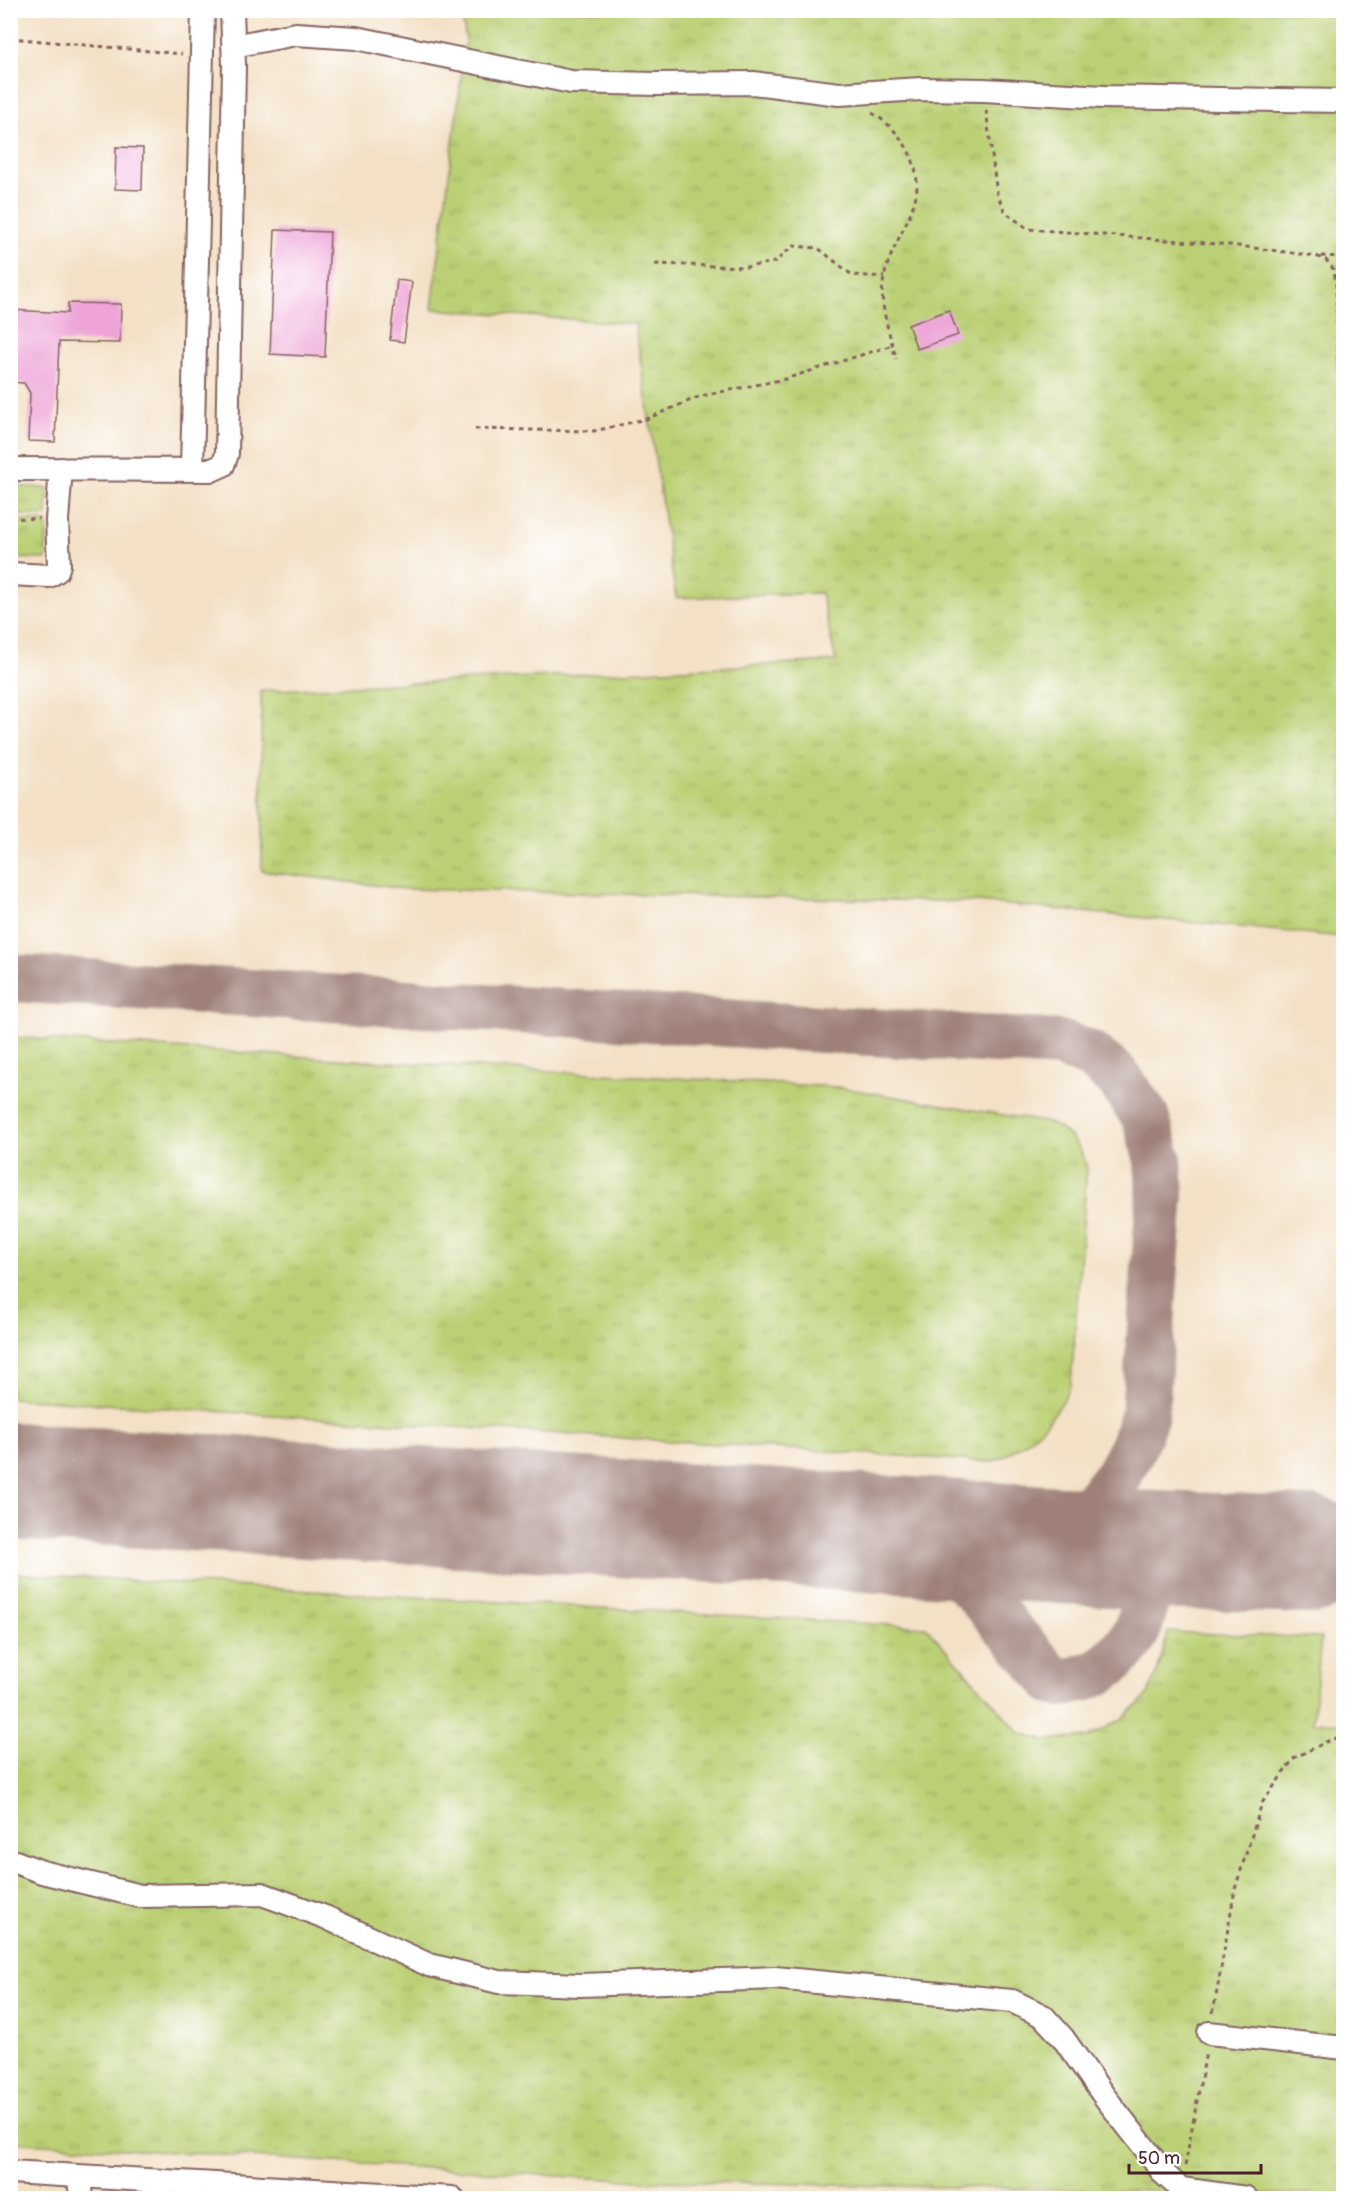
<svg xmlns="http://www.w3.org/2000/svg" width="1354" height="2209" font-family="Pangolin,sans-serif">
  <defs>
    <pattern id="grass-tufts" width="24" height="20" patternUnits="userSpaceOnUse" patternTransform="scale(1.5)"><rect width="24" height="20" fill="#bbd074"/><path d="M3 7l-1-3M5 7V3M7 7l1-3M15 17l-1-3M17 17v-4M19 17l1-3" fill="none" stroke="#a2b265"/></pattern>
  </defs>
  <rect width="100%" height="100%" fill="#fff"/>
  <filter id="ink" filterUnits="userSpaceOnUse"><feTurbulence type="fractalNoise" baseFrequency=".0167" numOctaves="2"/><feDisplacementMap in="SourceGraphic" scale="12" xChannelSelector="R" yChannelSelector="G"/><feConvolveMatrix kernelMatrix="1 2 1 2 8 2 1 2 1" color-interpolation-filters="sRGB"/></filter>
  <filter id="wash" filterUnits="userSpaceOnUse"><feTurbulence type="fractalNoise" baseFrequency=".008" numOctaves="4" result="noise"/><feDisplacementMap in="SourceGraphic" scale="24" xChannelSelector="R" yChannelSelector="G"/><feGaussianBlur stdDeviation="1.35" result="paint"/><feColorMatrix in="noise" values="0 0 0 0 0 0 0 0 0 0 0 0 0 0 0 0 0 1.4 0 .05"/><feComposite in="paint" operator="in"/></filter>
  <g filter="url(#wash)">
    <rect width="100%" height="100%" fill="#f3e0c5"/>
    <path fill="url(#grass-tufts)" stroke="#827850" stroke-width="1.5" d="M461,11H1343V937L978,902L406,889L262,871L261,691L836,661L821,593L676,598L635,324L432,309L466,40Z
      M11,486L48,488L47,516L13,514V509L11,508Z
      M12,520L47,522L46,559L11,558V526H12Z
      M11,1037L352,1060L837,1087L1045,1122C1069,1130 1081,1145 1087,1169L1071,1384C1055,1422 1029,1445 992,1462L11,1398Z
      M10,1573L926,1627L1020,1733L1046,1740L1088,1737L1121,1720L1148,1695L1158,1670L1168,1632L1321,1638L1313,1722L1344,1724L1343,2195L639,2181L11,2142Z"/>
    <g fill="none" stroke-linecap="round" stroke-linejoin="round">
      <path stroke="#9e8078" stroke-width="48" d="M10,978L1060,1044L1089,1054L1117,1076L1145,1116L1158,1160L1160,1193L1145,1415L1132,1449L1118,1475L1090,1509L1054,1529L1013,1542
        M849,1531L897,1540L919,1547L945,1562L969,1584L1054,1681C1061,1685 1068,1682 1076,1680C1108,1673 1137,1644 1143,1611C1147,1590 1135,1567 1127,1549"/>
      <path stroke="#9e8078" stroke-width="118" d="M10,1481L1127,1549L1310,1555"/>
    </g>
    <g id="blocks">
      <path fill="#eea4d7" d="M116,147L143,148L142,190L115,189Z
        M275,230L330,232L325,357L270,354Z
        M397,280L412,282L404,342L390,340Z
        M68,303L121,304L120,343L59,342L55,442L28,441L30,393L24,383L10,382V310L68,313Z
        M949,310L958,335L917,349L908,325Z"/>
    </g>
  </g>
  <g filter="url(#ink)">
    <use href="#blocks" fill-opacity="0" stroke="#856361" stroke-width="1.5"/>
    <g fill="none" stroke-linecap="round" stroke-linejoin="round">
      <defs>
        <path id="minor" d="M233,46L296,34L356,38L571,82L656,84L753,83L839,94L921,89L984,90L1104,97L1344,101
          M10,469L212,470L223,465L227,454L234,66L232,10
          M192,469L203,10
          M10,574L49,576L57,571L59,565L57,520L61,469
          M10,1860L42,1872L140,1896L262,1894L325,1917L429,1965L499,1982L581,1985L775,1978L1012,2001L1043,2016L1063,2038L1104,2096L1151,2156L1163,2173L1181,2189L1246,2198
          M1209,2033L1344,2048
          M10,2172L452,2198
          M79,2178L81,2198"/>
      </defs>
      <use href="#minor" stroke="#856361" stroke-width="26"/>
      <path stroke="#856361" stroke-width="3" stroke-dasharray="4.5 4.5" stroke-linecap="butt" d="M10,11L11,10
        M10,38L182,54
        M986,110L997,194L1005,212L1028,229L1231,245L1316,256L1326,260L1334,270L1336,284L1338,371L1344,438
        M872,113C902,130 927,169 913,206C905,230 889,252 884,278C878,304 890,333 896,359
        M1321,256L1344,257
        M655,264L746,267L775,262L793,246L818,248L852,275L884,277
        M475,429L594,431L646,419L701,396L785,379L893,345
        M10,518L39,519
        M1213,2013L1235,1889L1262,1803L1294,1758L1332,1739L1344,1737
        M1185,2166L1206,2052"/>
      <use href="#minor" stroke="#fff" stroke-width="22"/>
    </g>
  </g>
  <rect width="1354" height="2209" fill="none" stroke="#fff" stroke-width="36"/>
  <path d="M1129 2164v9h132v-9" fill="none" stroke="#4a1f2b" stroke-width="3"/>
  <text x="1138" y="2164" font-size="18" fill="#4a1f2b" stroke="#ffffff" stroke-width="4.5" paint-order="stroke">50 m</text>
</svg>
